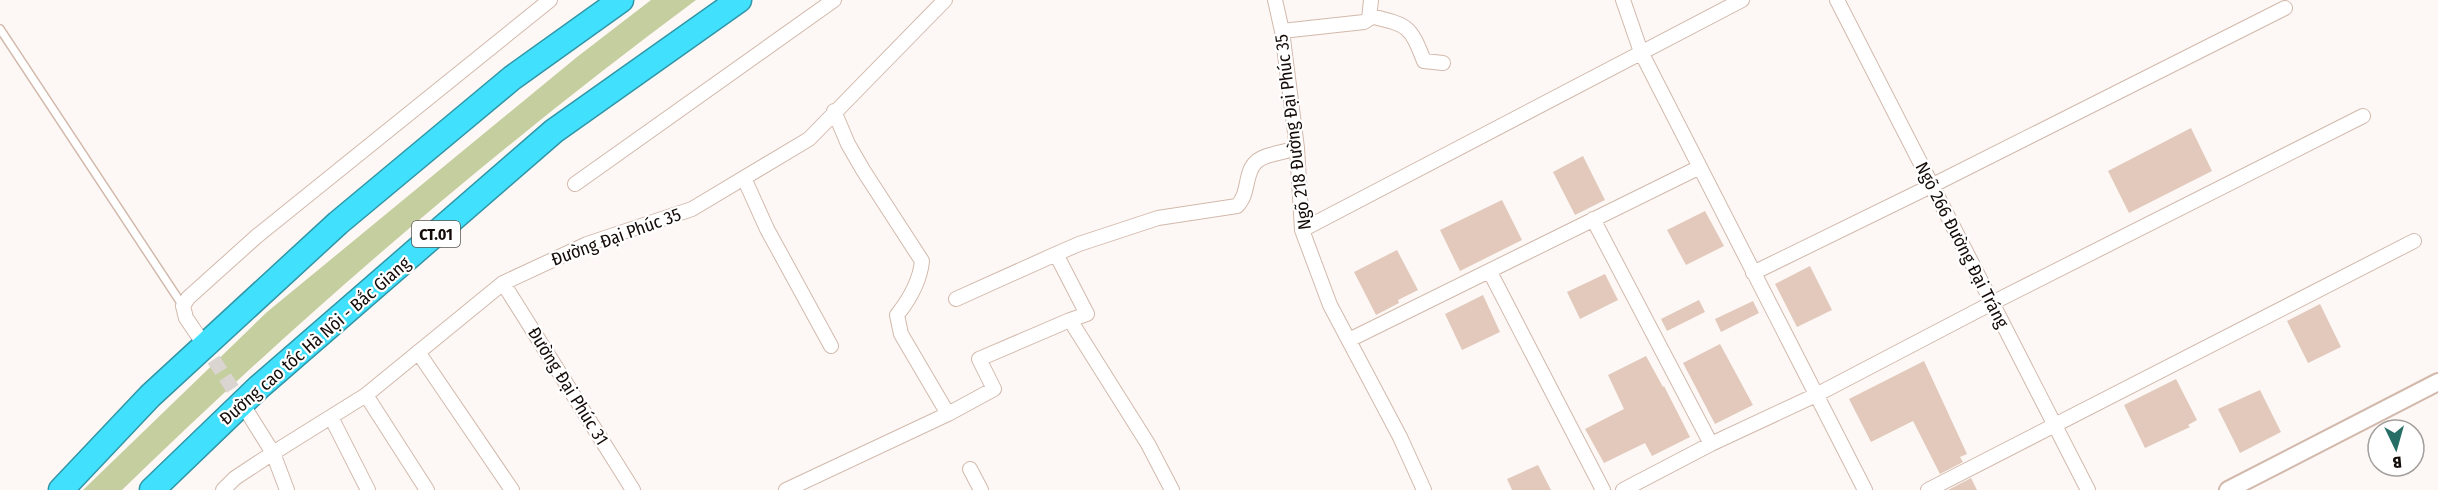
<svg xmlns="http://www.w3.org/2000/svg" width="2438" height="490" font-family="'Fira Sans Condensed',sans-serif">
  <rect width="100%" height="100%" fill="#fdf8f5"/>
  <path fill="#c5ce9f" d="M651,0H696C494,150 303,314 122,490H83L267,312L577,57Z"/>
  <path fill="#e2c9bb" d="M2191,128L2212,171L2129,213L2108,171Z
    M1583,156L1605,200L1575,215L1553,172Z
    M1502,200L1522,240L1460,271L1440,230Z
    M1705,211L1724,246L1686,265L1667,230Z
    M1397,250L1418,290L1398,300L1399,303L1376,315L1354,272Z
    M1810,266L1832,310L1797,327L1775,284Z
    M1605,274L1618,300L1580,319L1567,292Z
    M1483,295L1500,332L1462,350L1445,314Z
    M1699,300L1705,312L1667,331L1661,319Z
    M1753,301L1759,313L1721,332L1715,319Z
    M2320,304L2341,347L2308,363L2287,321Z
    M1720,344L1753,405L1715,424L1683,363Z
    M1646,356L1663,387L1664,386L1690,437L1652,456L1645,443L1604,463L1585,429L1624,409L1608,375Z
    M1924,361L1967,454L1960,457L1963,462L1940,474L1913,421L1871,442L1849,399Z
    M2176,379L2197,420L2188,425L2190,427L2145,448L2124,405Z
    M2260,390L2281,432L2240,453L2218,409Z
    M1538,465L1551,490H1512L1507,479Z
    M1971,478L1977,490H1948Z"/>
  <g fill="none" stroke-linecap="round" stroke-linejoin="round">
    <path stroke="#dad5d1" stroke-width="14" stroke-dasharray="14 7" stroke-linecap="butt" d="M202,342L246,409"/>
    <defs>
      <path id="service" d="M0,29L183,306"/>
      <path id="minor" d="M1275,0L1282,31L1297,148L1302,230L1330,305L1400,437L1424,490
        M1623,0L1641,52L1865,490
        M1837,0L2088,490
        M1370,16C1408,25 1410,25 1424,61L1443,63
        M1282,31L1364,22L1369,19L1371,0
        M834,111L848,144L863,170L922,261C920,281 909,300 897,315L901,334L948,414
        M744,178L767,229L831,346
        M575,184L834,0
        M1593,219L1711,444
        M1302,230L1742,0
        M1490,272L1603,490
        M1753,273L1931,186L2285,8
        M503,283L633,490
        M956,299L1056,254
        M201,340L186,318L183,306L188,298L257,236L550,0
        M1349,340L1700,167
        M418,352L512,490
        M366,395L427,490
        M331,417L368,490
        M970,469L981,490
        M223,490L235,478L273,453L248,413
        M287,490L273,453L366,395L503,283L587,244L692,209L809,139L945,0
        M786,490L948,414L994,389L979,359L1070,320
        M1172,490L1148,444L1070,320L1087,314L1056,254L1079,244L1158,218L1237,206C1250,193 1244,173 1256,162C1264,154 1286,152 1297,148
        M1623,490L1711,444L1816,395L1992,303L2363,116
        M1928,490L2414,241"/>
      <path id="tertiary" d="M2228,490L2438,382"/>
      <path id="motorway" d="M61,490L150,396L338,223L512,78L621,0
        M152,490L259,387L554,131L739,0"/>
    </defs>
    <use href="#service" stroke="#d2b9ac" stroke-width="10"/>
    <use href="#minor" stroke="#d2b9ac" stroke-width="16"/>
    <use href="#tertiary" stroke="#d2b9ac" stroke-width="20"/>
    <use href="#motorway" stroke="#3196a7" stroke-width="27"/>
    <use href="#service" stroke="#fff" stroke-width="7"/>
    <use href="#minor" stroke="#fff" stroke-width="14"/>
    <use href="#tertiary" stroke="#fff" stroke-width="16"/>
    <use href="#motorway" stroke="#41e0fd" stroke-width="24"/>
  </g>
  <g text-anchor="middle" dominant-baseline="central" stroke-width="4.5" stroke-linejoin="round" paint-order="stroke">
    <rect fill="#fff" stroke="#5a5552" stroke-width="1.5" x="412" y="221" width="48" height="26" rx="4.5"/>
    <g font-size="16" font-weight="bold" fill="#140c08">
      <text x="436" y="234">CT.01</text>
    </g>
    <g font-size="18" fill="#140c08" stroke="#fff">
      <text transform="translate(1293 132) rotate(-97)">Ngõ 218 Đường Đại Phúc 35</text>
      <text transform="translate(616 237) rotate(-20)">Đường Đại Phúc 35</text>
      <text transform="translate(1962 245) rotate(63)">Ngõ 266 Đường Đại Tráng</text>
      <text transform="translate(315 341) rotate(-41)">Đường cao tốc Hà Nội - Bắc Giang</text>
      <text transform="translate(568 386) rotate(58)">Đường Đại Phúc 31</text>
    </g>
  </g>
  <g transform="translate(2396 448) rotate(175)"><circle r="28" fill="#ffffff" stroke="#a19e9c" stroke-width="1.5"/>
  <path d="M0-4.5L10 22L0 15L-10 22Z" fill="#266e65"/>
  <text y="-9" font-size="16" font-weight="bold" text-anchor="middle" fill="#140c08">B</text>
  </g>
</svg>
